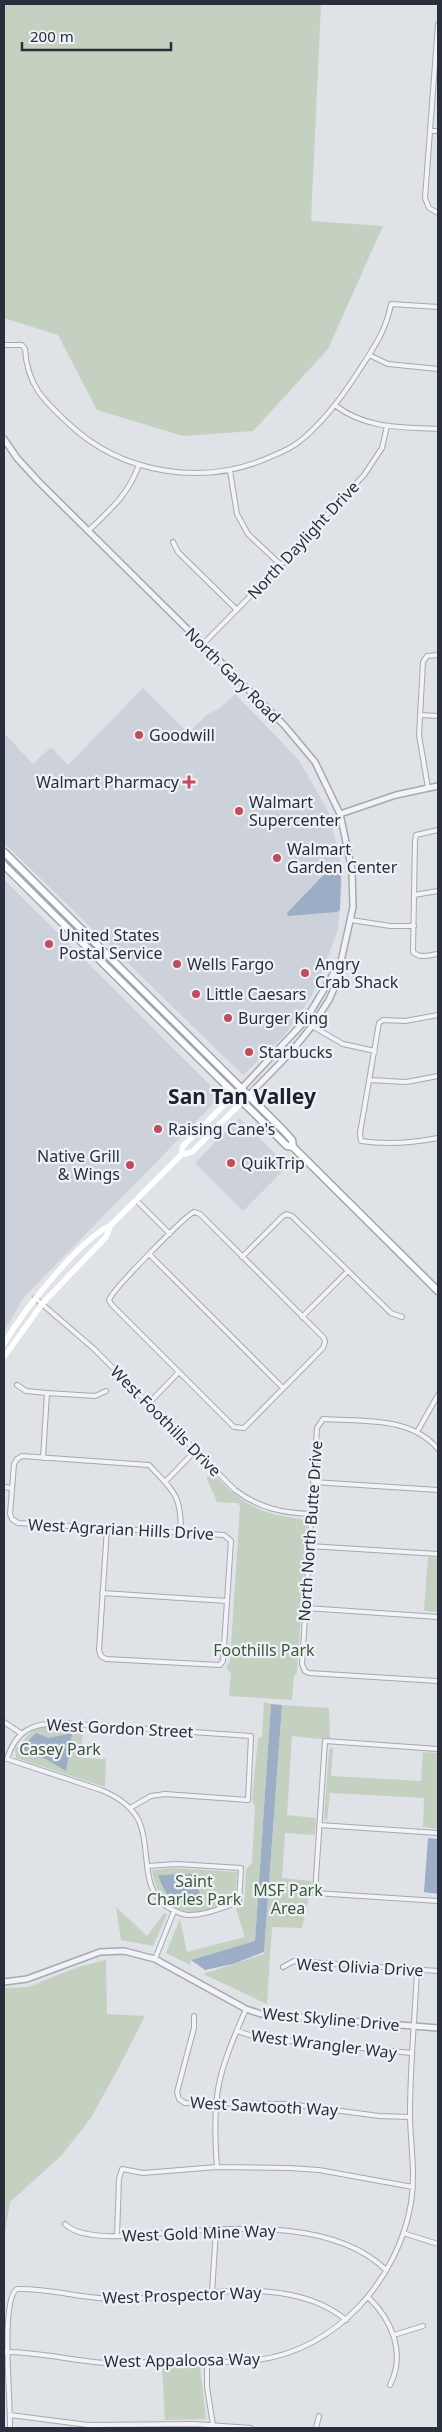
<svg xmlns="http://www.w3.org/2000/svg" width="442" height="2432" font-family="'Noto Sans',sans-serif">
  <rect width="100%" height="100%" fill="#dfe2e7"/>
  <path fill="#cdd1d9" d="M143,688L188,733L208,714L219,709L235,694L299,760L329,813L341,864L342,883L338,929L324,968L311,997L284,1036L243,1075L4,843V733L33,764L51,747L68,765Z
    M4,879L221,1096L24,1297L4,1332Z
    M239,1118L288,1166L243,1211L195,1163Z"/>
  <path fill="#c4d1c1" d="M4,4H321L311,221L383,226L328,349L253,431L183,436L97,410L58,335L4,318Z
    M213,1474C246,1507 260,1514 307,1520L297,1672L294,1676L292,1700L229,1696L231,1673L226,1668L230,1661L240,1506L237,1503L217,1502L206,1477Z
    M428,1557L438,1558V1612L424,1611Z
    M264,1702L271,1704L255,1941L191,1960L190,1965L166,1953L180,1919L187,1952L245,1937L236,1909L244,1906L246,1869L252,1863L255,1807L252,1800L258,1738L262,1737Z
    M282,1705L329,1708L330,1738L321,1739L292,1736L287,1815L316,1818L315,1835L285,1833L282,1878L312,1881L302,1928L272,1927L267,2004L203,1974L264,1954Z
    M49,1726L83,1728L81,1758L106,1759L105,1787L16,1758L15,1749L33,1730Z
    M333,1747L331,1776L421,1781L423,1752L438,1753V1829L423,1827L424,1798L330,1793L327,1822L324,1818L329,1750Z
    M174,1868L237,1872L235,1900C223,1904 210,1910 198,1912C172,1916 154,1893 152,1870Z
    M116,1907L147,1936L164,1913L167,1915L153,1946L121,1940Z
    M106,1960L107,2014L145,2016L118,2069L90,2119L61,2156L10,2202L4,2239V1988L28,1987L78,1967Z
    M200,2366L206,2419L165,2420L162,2367Z"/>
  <path fill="#9caec5" d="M335,863L341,864L340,910L337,912L288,916L287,913Z
    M271,1704L282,1705L264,1952L233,1964L205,1970L191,1960L255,1941Z
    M36,1733L49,1738L72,1733L66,1771L44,1758L22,1756L24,1745Z
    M428,1838L438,1839V1894L424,1892Z
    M194,1874L203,1905C174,1905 168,1902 158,1875Z"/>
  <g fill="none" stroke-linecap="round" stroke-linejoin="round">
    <defs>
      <path id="minor" d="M438,24L425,198L429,208L438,213
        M430,131H438
        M4,345H22L25,349C27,385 44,401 69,424C122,474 204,487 270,457C280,453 292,448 300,441C324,422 342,397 358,372C373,349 386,331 391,304L438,307
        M369,355L388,364L438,369
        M336,406C367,429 401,427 438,429
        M230,471L237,514L248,534L281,565
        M88,531C110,510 128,495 139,465
        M173,542L178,552L237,610
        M203,644L281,565L364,475L382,448L387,426
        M421,715L438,716
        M428,788L419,735L423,662L427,656L438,655
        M438,830L416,835L415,841L413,952C420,959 429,955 438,954
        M414,895L438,891
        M351,920L390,926H414
        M438,1015L405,1021L383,1020L379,1023L360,1133L361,1141C387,1145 412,1143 438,1138
        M312,1026L343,1044L375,1051
        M370,1080L406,1082L438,1076
        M136,1200L170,1234
        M194,1212L200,1214L324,1338L325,1342L323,1348L244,1428L234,1427L112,1305L109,1300C112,1290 185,1216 194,1212Z
        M150,1255L283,1388
        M242,1257L283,1216L287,1214L292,1216L391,1313L402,1317
        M35,1298L93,1348L235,1490C259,1508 282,1513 311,1514
        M302,1317L348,1271
        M17,1385L26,1391L47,1393L95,1396L106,1391
        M149,1403L179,1372
        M417,1432L438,1395
        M438,1449C410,1416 363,1422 323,1419L317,1428L302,1664L305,1671L309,1673L438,1681
        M43,1458L47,1393
        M165,1482L195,1451
        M313,1482L438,1490
        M4,1487L11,1488
        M107,1528L99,1650L101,1656L106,1659L220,1665L223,1661L231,1541L224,1535L18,1523L12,1519L10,1514L14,1464L17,1459L22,1456L149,1465C174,1492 181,1494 181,1532
        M309,1546L438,1554
        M102,1593L227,1601
        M306,1608L438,1617
        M4,1722L22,1734
        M438,1749L325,1741L315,1893L438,1901
        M130,1808L151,1796L165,1794L248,1800L251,1736L61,1723C33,1723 16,1730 7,1759L101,1790C116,1796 131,1805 139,1821C152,1849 138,1889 169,1908C175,1911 180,1914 187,1915C204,1916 223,1907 239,1902L241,1868L177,1864L147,1866
        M319,1825L438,1833
        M155,1959L174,1911
        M283,1967L294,1961L438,1971
        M194,2016V2028L177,2092L179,2099L185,2103L289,2104L379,2116L410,2117
        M237,2031L259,2038L412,2053
        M217,2167C215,2141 214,2115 218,2089C223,2061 235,2035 246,2009
        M65,2224C84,2244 152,2234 177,2232C242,2227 336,2221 386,2270
        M403,2233L438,2244
        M117,2236L119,2179L122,2169L143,2173L217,2167L289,2168L319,2170L413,2187
        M212,2293L216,2230
        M368,2297C392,2320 406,2353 390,2385
        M394,2335L423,2326
        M6,2352C40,2352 73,2361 107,2363C131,2364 155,2361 179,2361C205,2361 232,2364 258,2360C337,2349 398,2280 411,2203C416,2172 410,2143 410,2113C410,2065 415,2017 417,1969
        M207,2361V2387L213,2425
        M10,2415L88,2425L194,2424L251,2428
        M10,2428C11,2405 0,2299 17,2289C50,2288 83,2299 116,2299C188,2300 285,2270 346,2320
        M316,2428L319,2416"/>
      <path id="tertiary" d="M4,439L17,458L39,482L284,725L315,762L340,814L352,870L353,907L336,984L329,1000L312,1026L292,1051L248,1096
        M340,814L396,795L438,786
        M241,1089L305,1021L338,966
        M4,1982L27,1979L100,1952L124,1951L155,1959L246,2009L261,2014L438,2028"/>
      <path id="primary" d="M4,852L283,1130L292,1140L293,1147
        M4,865L267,1126L287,1146L293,1147L438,1291"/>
    </defs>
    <use href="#minor" stroke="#a5a9b1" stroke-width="6"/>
    <use href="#tertiary" stroke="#a5a9b1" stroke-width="8"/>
    <use href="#primary" stroke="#9fa6b2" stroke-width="9"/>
    <use href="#minor" stroke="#f1f3f6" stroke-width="4"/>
    <use href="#tertiary" stroke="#f1f3f6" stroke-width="5"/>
    <path stroke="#fff" stroke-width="5.5" d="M181,1155L183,1146L237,1092
      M4,1344C23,1311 78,1241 111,1225L181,1155L192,1152L248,1096
      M4,1357L42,1304L106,1237L111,1225"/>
    <use href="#primary" stroke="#fff" stroke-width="6"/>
  </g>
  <g fill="#c54b59" stroke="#eef1f5" stroke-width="2">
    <circle cx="139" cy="735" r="5"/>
    <path d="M186.5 774.5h5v5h5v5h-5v5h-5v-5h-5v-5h5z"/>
    <circle cx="239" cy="811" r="5"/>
    <circle cx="277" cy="858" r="5"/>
    <circle cx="49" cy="944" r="5"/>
    <circle cx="177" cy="964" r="5"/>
    <circle cx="305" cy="973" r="5"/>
    <circle cx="196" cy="994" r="5"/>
    <circle cx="228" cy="1018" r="5"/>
    <circle cx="249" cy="1052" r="5"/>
    <circle cx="158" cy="1129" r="5"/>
    <circle cx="231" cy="1163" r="5"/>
    <circle cx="130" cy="1165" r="5"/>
  </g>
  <g text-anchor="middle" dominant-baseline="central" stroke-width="4.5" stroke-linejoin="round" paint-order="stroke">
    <g font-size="16" fill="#292f3d" stroke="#eef1f5">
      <text transform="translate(303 540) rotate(-47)">North Daylight Drive</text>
      <text transform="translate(233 675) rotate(45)">North Gary Road</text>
      <text transform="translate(166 1421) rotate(45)">West Foothills Drive</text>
      <text transform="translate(121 1529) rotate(3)">West Agrarian Hills Drive</text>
      <text transform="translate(310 1531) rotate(-86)">North North Butte Drive</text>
      <text transform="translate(120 1728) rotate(3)">West Gordon Street</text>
      <text transform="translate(360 1967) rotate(3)">West Olivia Drive</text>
      <text transform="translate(331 2019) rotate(5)">West Skyline Drive</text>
      <text transform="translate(324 2044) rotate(7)">West Wrangler Way</text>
      <text transform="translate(264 2106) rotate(3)">West Sawtooth Way</text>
      <text transform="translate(199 2233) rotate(-2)">West Gold Mine Way</text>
      <text transform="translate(182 2295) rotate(-2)">West Prospector Way</text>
      <text transform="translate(182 2360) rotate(-1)">West Appaloosa Way</text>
    </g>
    <g font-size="16" fill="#292f3d" stroke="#eef1f5" text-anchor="start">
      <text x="149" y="735">Goodwill</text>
      <text x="179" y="782" text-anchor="end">Walmart Pharmacy</text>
      <text x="249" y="802">Walmart<tspan x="249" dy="18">Supercenter</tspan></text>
      <text x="287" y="849">Walmart<tspan x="287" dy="18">Garden Center</tspan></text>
      <text x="59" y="935">United States<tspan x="59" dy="18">Postal Service</tspan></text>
      <text x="187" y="964">Wells Fargo</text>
      <text x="315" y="964">Angry<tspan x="315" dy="18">Crab Shack</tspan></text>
      <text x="206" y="994">Little Caesars</text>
      <text x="238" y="1018">Burger King</text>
      <text x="259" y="1052">Starbucks</text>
      <text x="168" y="1129">Raising Cane's</text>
      <text x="120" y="1156" text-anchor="end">Native Grill<tspan x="120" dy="18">&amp; Wings</tspan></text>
      <text x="241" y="1163">QuikTrip</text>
    </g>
    <g font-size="16" fill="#3c5837" stroke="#eef1f5">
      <text x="264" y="1650">Foothills Park</text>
      <text x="60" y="1749">Casey Park</text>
      <text x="194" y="1881">Saint<tspan x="194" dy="18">Charles Park</tspan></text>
      <text x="288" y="1890">MSF Park<tspan x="288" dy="18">Area</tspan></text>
    </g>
    <g font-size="21" font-weight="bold" fill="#1b212e" stroke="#eef1f5">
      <text x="242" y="1096">San Tan Valley</text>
    </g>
  </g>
  <rect width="442" height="2432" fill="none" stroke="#292f3d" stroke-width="10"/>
  <path d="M22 42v8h149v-8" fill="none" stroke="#292f3d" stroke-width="2.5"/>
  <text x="30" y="42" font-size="15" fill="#292f3d" stroke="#eef1f5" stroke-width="4" paint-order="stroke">200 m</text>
</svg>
